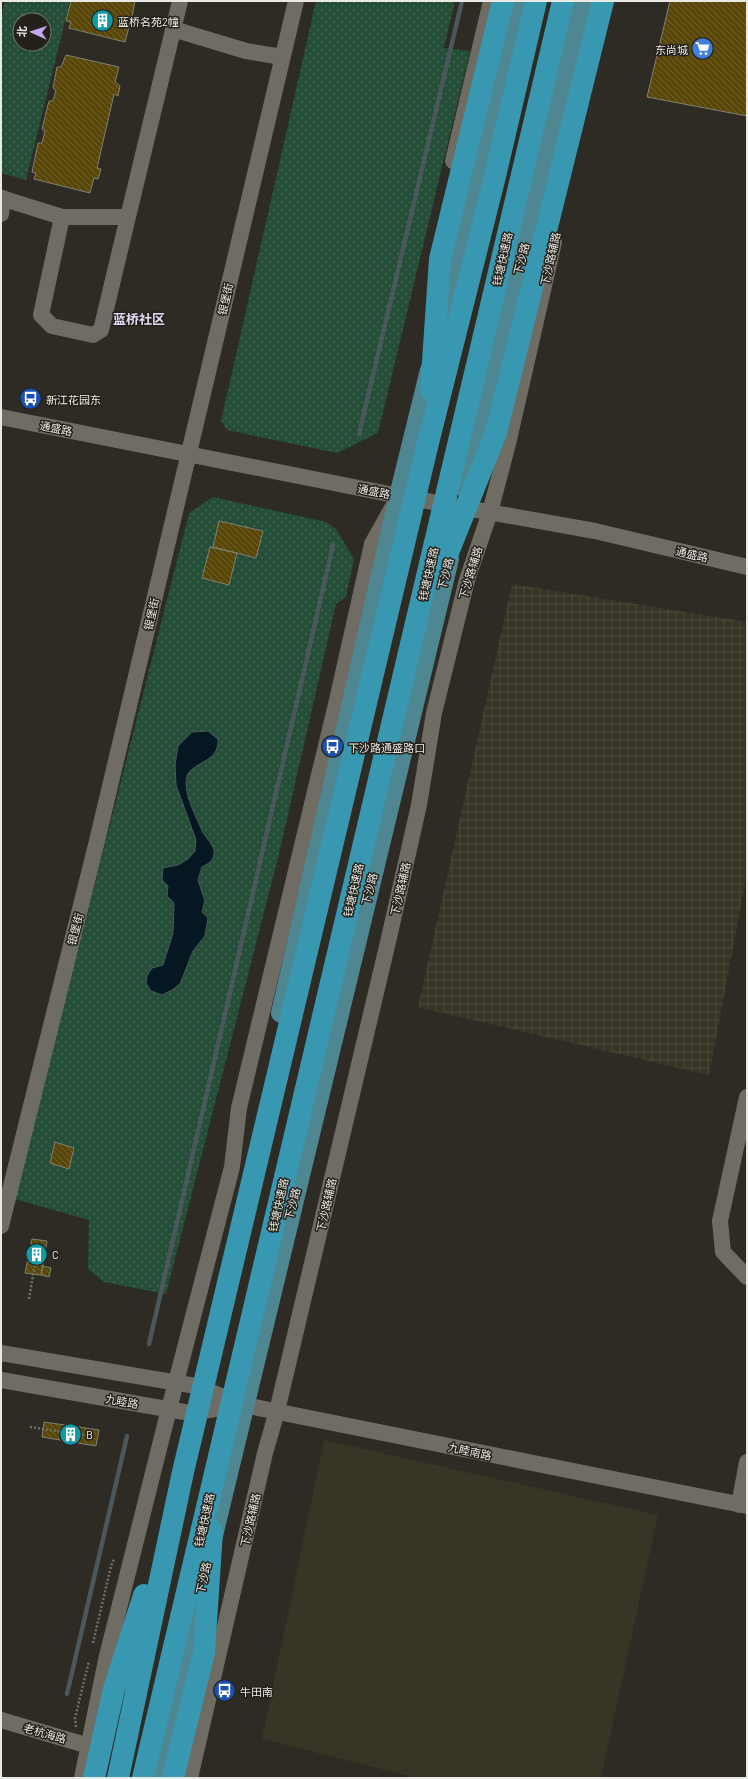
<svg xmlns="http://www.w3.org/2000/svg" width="748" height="1779" font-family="Barlow,'Noto Sans SC',sans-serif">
  <defs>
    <pattern id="industrial-grid" width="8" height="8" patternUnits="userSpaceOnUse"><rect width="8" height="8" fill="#383426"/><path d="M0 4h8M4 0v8" fill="none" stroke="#4b483b"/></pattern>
    <pattern id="park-dots" width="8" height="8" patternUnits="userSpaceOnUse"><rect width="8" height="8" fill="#244e38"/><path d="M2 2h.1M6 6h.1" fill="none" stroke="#446855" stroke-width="1.8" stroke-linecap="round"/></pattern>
    <pattern id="building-back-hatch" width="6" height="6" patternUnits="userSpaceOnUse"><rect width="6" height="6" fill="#584708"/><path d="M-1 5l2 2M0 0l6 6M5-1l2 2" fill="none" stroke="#70622c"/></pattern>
  </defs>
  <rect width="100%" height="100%" fill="#2d2b23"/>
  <path fill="#383426" d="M324,1440L658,1515L601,1778H417L262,1739Z"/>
  <path fill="url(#industrial-grid)" d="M512,584L747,622V873L709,1075L418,1007Z"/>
  <path fill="url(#park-dots)" fill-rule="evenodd" d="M5,1H70L26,180L1,173V17ZM20,20H44V44H20Z
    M316,1H455L444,48L470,51L378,433L337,453L227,430L221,421Z
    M213,497L326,522L336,529L354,559L346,597L336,604L279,854L166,1294L104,1282L88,1269L89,1220L15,1199L189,513Z"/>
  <path fill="#051821" stroke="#4a575c" d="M208,731L218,739C218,742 218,745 217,748C212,765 185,763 186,783C186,799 197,818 203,833C207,839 215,846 214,854C213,862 207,864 202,867L198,880L205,901L202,912L208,918L205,936L193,951L180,984L172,990L162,995L151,991L146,983L147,976L152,968L163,965L173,933L174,903L167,896L168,886L162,880L163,868L178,865L188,859L195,851L196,840L176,785L175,765L178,746L192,732Z"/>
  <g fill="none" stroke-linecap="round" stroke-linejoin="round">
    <path stroke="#4a575c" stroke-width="4.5" d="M359,434L462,1
      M149,1344L333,545
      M67,1694L127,1436"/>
  </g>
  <path fill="url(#building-back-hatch)" stroke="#827f76" d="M71,1H135L132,17L136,18L132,28L129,27L125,42L69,28L71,22L66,21Z
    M670,1H747V116L647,97Z
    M66,55L119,67L115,82L120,86L118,96L114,94L97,168L101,169L98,179L94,178L90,193L34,179L36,173L32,172L38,143H42L45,131L42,129L49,101H53L56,90L53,88L57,67H61Z
    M219,521L263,531L256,558L213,547Z
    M210,547L237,553L229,585L202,578Z
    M55,1142L74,1148L69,1169L50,1163Z
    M32,1239L47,1241L41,1275L25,1273Z
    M43,1266L51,1268L49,1277L41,1275Z
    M44,1422L99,1430L96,1446L42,1437Z"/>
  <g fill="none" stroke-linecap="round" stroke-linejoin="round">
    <path stroke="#727069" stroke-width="2.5" stroke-dasharray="2 2" stroke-linecap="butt" d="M29,1299L38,1246
      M30,1427L88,1436
      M93,1643L111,1566L114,1559
      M76,1727L75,1718L89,1661"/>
    <path stroke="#6f6c63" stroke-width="16" d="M173,29L246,51L282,57
      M453,161L491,1
      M1,198L62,217H128L180,1
      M1,214L3,198
      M62,217L41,315L52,326L93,335L101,330L128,217
      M1,417L399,496L595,531L747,567
      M747,1097L720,1221L723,1252L747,1277
      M1,1226L97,841L296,1
      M1,1353L196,1386L244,1405L747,1506
      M1,1380L190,1413L240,1405
      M739,1505L747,1462
      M1,1720L89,1746
      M82,1778L106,1660L169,1409L232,1167L239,1108L337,700L372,544L392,508
      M190,1778L265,1453L277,1411L388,942L419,805L434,713L467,580L490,512L508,444L554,242"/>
    <path stroke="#4e8692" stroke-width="20" d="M442,318L520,1
      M466,489L584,1
      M281,1013L399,496L430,370
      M210,1548L449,559
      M157,1778L202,1585"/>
    <path stroke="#3898b1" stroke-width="22" d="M431,390L440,259L503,1
      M439,575L496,433L603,1
      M94,1778L114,1689L144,1595
      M118,1778L183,1472L427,447L495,176L536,1
      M143,1778L563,1
      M173,1778L204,1652L212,1531"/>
  </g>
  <defs>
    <symbol id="building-disc" viewBox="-11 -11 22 22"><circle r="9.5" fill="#0f9aa8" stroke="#23211a"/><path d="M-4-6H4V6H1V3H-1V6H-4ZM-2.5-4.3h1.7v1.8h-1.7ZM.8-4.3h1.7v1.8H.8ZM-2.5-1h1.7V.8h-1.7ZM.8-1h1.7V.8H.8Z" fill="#fff"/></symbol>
    <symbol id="supermarket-disc" viewBox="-11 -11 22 22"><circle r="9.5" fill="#3f7fe0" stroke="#23211a"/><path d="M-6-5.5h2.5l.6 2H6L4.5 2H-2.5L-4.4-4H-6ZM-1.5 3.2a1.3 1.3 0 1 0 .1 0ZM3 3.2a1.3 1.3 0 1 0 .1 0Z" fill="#fff"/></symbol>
    <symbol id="bus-disc" viewBox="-11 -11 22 22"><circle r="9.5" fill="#1a4fb4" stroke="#23211a"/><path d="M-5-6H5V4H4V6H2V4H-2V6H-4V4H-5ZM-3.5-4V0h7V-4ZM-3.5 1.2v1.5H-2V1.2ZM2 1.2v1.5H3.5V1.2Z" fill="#fff"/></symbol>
  </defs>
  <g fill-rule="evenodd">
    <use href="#building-disc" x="90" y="8" width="25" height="25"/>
    <use href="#supermarket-disc" x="690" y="36" width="25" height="25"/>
    <use href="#bus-disc" x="18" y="386" width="25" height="25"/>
    <use href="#bus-disc" x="320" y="734" width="25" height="25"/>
    <use href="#building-disc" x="24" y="1242" width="25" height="25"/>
    <use href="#building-disc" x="58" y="1422" width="25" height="25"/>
    <use href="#bus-disc" x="212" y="1678" width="25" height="25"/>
  </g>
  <g text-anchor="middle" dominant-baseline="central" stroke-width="3" stroke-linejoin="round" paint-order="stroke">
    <g font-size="11" fill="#ebe9e4" stroke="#23211a" text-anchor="start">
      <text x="118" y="21">蓝桥名苑2幢</text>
      <text x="688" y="49" text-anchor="end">东尚城</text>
      <text x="46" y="399">新江花园东</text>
      <text x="348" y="747">下沙路通盛路口</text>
      <text x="52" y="1254">C</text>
      <text x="86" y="1434">B</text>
      <text x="240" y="1691">牛田南</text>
    </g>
    <g font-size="11" fill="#ebe9e4" stroke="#23211a">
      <text transform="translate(502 259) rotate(-77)">钱塘快速路</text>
      <text transform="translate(521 259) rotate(-76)">下沙路</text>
      <text transform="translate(550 259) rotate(-77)">下沙路辅路</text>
      <text transform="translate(225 299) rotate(-77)">银堡街</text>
      <text transform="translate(56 428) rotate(11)">通盛路</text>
      <text transform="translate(374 491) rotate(11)">通盛路</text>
      <text transform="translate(692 554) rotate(13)">通盛路</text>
      <text transform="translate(470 573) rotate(-73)">下沙路辅路</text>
      <text transform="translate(428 574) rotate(-77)">钱塘快速路</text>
      <text transform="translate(445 574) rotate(-76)">下沙路</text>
      <text transform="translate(151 614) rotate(-77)">银堡街</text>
      <text transform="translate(369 889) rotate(-76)">下沙路</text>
      <text transform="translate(400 889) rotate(-77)">下沙路辅路</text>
      <text transform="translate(353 890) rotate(-77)">钱塘快速路</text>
      <text transform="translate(75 929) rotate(-76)">银堡街</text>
      <text transform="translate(292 1204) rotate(-76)">下沙路</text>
      <text transform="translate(278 1205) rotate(-77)">钱塘快速路</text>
      <text transform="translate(326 1205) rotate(-77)">下沙路辅路</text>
      <text transform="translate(122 1401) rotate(10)">九睦路</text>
      <text transform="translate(470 1451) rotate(12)">九睦南路</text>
      <text transform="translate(204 1520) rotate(-77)">钱塘快速路</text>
      <text transform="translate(250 1520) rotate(-77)">下沙路辅路</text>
      <text transform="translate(203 1578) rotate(-77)">下沙路</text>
      <text transform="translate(45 1733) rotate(16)">老杭海路</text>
    </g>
    <g font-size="13" font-weight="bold" fill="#e3d9f6" stroke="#23211a">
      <text x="139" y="319">蓝桥社区</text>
    </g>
  </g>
  <rect width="748" height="1779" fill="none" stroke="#ebe9e4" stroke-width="4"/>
  <g transform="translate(32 32) rotate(273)"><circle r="19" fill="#23211a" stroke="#73716b"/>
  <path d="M0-3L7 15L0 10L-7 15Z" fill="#c3a7f2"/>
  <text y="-6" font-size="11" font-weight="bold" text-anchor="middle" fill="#ebe9e4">北</text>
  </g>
</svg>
